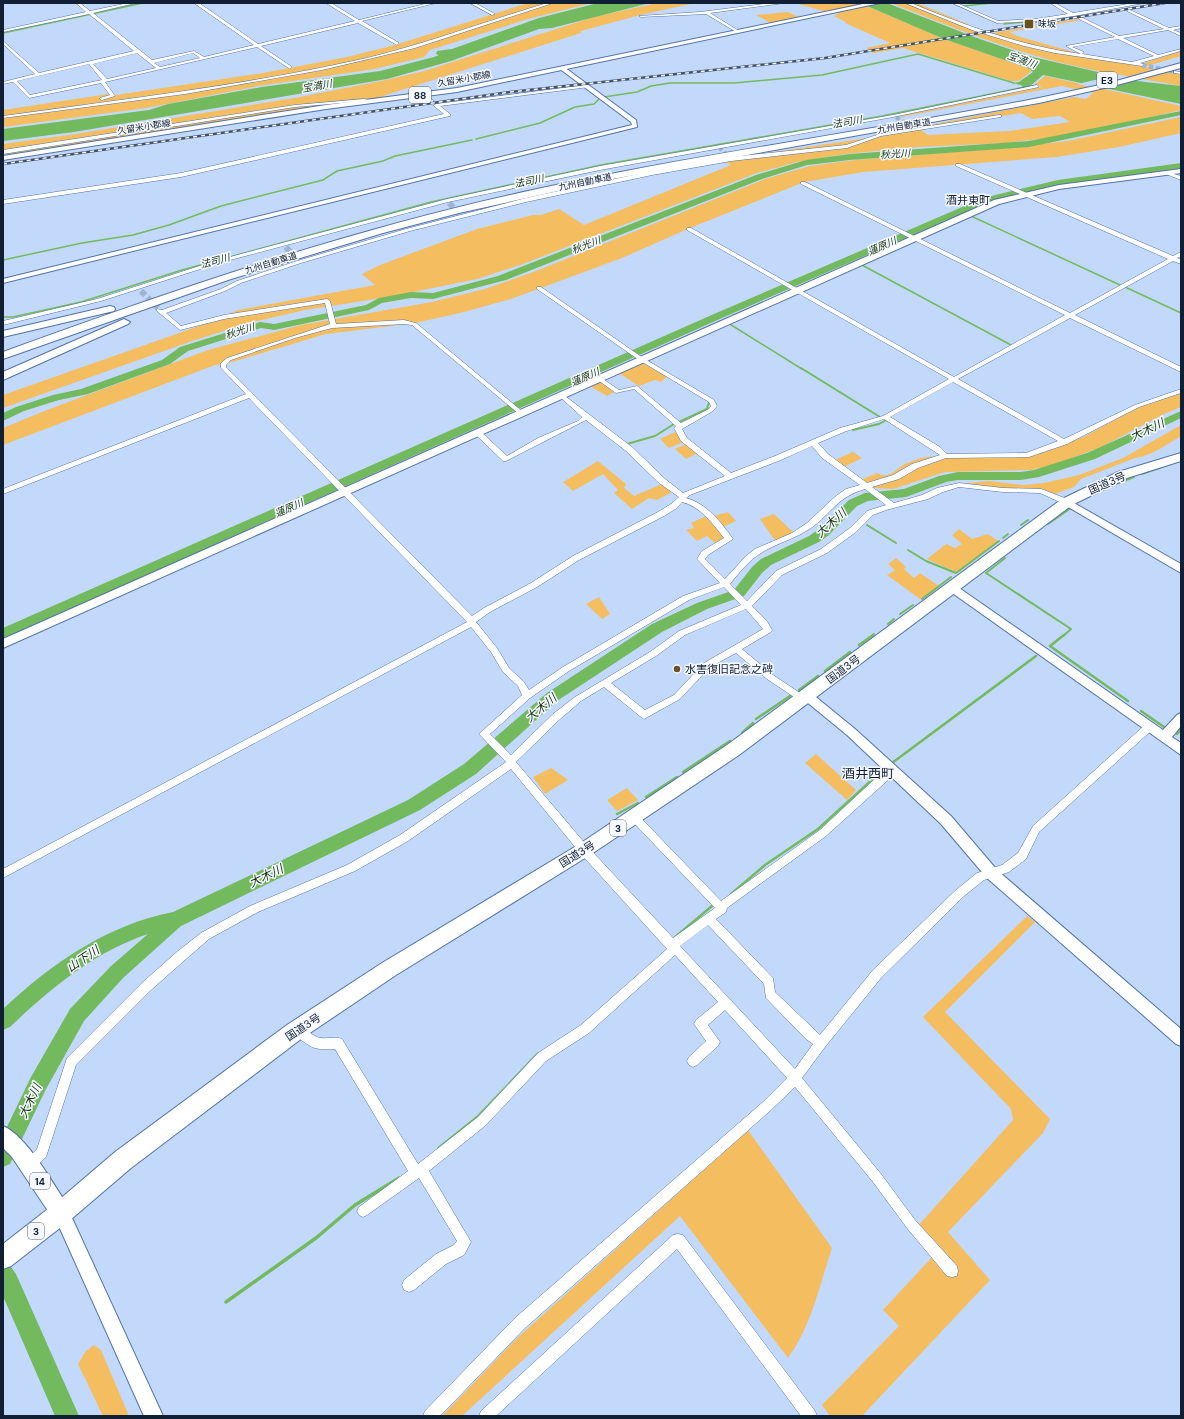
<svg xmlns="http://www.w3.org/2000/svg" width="1184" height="1419" font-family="'DM Sans','Noto Sans JP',sans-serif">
  <rect width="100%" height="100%" fill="#c3d9fc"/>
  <path fill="#f3bd60" d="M528,3H592L528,19L430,50L424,57L375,69L258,86L146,108L3,127V110L108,94L116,95L263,73L347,57L395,45Z
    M657,3H695L640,15L581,31V33L383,96V98L3,155V144L76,134L300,97L386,80L424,71L594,17Z
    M795,3H860L944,39L1033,70L1019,81H1011L903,48L874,53L866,48L890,43L845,23L846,22L834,16L840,12L835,10L823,11Z
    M891,3H917L970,25L968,27L987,34L1077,19L1082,20L1009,32L1017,36L1081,54L1181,74V86C1135,77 1088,71 1043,58C991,43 941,23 891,3Z
    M788,12L799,17L771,23L756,15Z
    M1181,51V56L1147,66L1141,64Z
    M1045,76L1181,106V110L1113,126L1055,137L1006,143L918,147L845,154L797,162L757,173L523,264L477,279L389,297L305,310L253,322L195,340L3,408V395L199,326L238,310L375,285L362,274L380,265L477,229L533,215H541L559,209L584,225L731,165L725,162L738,159L740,157L921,130L928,135L1009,131L1070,122L1060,116L1032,119L1021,113L918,129L914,128L1074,97L1086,99L1093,93L1062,86L901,117L900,116L1042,87L1035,84Z
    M1181,117V133L1119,147L1056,157L863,172L804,182L690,228L622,258L511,299L460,313L415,323L326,334L229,363L215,365L3,445V428L47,410L208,350L301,325L432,302L485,289L536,271L765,179L810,166L855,160L1007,148L1068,141Z
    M638,363L645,364L668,376L661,382L655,380L639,386L617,372Z
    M598,380L616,391L607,396L588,385Z
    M1181,393V407L1164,414L1101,447L1053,465L1031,470L945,472L893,489L874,488L861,480L877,473C890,480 895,469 905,464C918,458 932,454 945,458L1024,457L1050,450L1085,436L1139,407Z
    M1181,425V436C1167,444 1152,456 1135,458L1081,479L1074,487L1055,494L1042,489H1003L959,484L988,481L1023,485L1044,483L1079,475L1123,458Z
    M675,432L684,442L669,448L660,439Z
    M686,444L698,453L686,459L675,449Z
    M853,452L862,458L844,467L835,460Z
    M598,461L626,484L624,488L634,496L662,484L672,492L657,500L649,498L632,509L614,493L618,490L603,474L573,491L563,482Z
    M728,512L736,521L723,527L714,516Z
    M774,514L794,533L776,542L760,519Z
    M706,516L725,537L715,543L707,536L697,541L686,530L694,528L691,523Z
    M959,529L972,539L988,534L998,541L956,572L927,559L946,544L955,548L962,544L952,535Z
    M896,558L906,567L904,569L914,578L920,573L939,586L920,599L887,575L895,570L888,564Z
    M599,597L610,614L602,619L586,604Z
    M816,754L856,790L847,800L805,763Z
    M551,768L568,780L545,794L533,777Z
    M627,788L638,800L617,811L607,800Z
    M1027,916L1035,922L945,1012L1050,1119L1043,1133L948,1232L990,1280L862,1416H830L822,1405L899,1326L883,1310L934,1255L917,1227L1013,1120L1011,1109L923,1017Z
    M748,1130L832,1248C820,1284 811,1327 788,1358L680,1216L462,1416H442L515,1340Z
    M94,1345L101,1350L129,1416H103L78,1364L85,1352Z"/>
  <path fill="#73ba5e" d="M598,3H650L552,28L539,29L451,61L387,79L74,132L3,141V129L149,110L168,104L262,87L380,71L434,57L439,55L436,54L437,51L452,49L539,18Z
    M860,3H887L977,38L1033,57L1137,81L1181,86V104L1043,75L1029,87L1025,89L1021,85L1012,83L1019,82L1033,72L1030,69L944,39Z"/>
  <path fill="#c3d9fc" d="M1118,75L1141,79L1101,89L1077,84Z"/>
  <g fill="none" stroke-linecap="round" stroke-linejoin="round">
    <path stroke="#73ba5e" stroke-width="1.5" d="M964,6L992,3
      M1004,24L1024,22
      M3,33L143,3
      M604,97L637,92L651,86L670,83H734L822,75L918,54L1014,83
      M476,139L540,123L575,107L594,104L599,99
      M971,216L1120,285
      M3,260L82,243L133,235L169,225L221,206L323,180L337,171L383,161L395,156L472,140
      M860,264L1011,345
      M1125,287L1181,313
      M3,317H13L81,302L182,270L431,202L601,165L882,116L1025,87
      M728,323L802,369"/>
    <path stroke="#73ba5e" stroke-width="2" d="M801,368L880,417
      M679,422L707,409L709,402
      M853,430L879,424L886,420L888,421
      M629,446L627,444L655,436L674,424
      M1142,474L1162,467
      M1103,489L1134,477
      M1048,524L1071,508
      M867,525L896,543
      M1021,525L1028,520
      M1003,538L1008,534
      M908,550L926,561L956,573L999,541
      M1005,558L986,573L1071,629L1063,636
      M922,599L951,577
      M900,614L913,605
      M888,624L894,619
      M872,636L874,634"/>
    <path stroke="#73ba5e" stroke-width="2.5" d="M1064,635L1050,646L1128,701
      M859,645L873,635
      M825,671L850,652
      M799,690L818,676
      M1141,711L1164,727
      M756,719L790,696
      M742,733L753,723
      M1177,734L1181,729
      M892,763L1036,656
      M683,772L730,741
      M646,797L677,777
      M617,814L638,803
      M731,894L765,865L818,829L884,769
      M674,938L712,906"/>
    <path stroke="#73ba5e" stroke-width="3.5" d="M439,1148L479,1116L538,1054
      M226,1302L316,1238L355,1205L399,1178"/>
    <path fill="#73ba5e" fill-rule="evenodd" d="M1181,111V115L1029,147L850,160L807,165L762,179L506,280L433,299L411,298L382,303L369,310L274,330L261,328L188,351L170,364L88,394L59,400L24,411L3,421V413L16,407L53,395L81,389L162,360L180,347L260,322L274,324L366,305L379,298L411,292L433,293L498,276L756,175L806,160L850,154L1029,141Z
      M1181,163V169L1058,185L989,202L722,318L3,639V628L714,314L983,198L1058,180Z
      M1181,411V418L1095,459L1039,477L1021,480H958L946,482L906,497L868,501L857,506L829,535L819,542L771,565L762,573L744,596L707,609L662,632L557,701L476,774L420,810L181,926L123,978L84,1021L45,1091L10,1164L3,1167V1135L31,1077L70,1009L111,966L148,934C94,952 50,989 10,1027L3,1030V1009C52,963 107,925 173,912L408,800L464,764L547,693L652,624L697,603L734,590L752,567L761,559L809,536L819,529L849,500L865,493L904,489L939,476L958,472H1021L1034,470L1087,453Z
      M3,1264L11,1267L16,1274L79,1416H55L3,1296Z"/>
    <path stroke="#9fb4d4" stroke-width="4.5" stroke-dasharray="4.5 2.5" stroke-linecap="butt" d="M1142,65L1176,72
      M896,117L911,128
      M719,147L729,157"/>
    <path stroke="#9fb4d4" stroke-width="6" stroke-dasharray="6 3" stroke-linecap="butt" d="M449,203L460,214
      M286,247L296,259
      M141,291L159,309"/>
    <defs>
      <path id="street" d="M76,3H80L90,11L128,3H136L93,13L152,60L194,51L204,57L254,45L194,3H199L258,44L355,21L326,3H331L359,20L429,3H436L362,21L399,43L397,45L358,23L261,46L292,67L290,69L257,47L105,82L115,96L102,100L100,99V98L110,95L101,83L29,98L13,82L3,84V82L35,74L3,44V41L39,73L134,51L89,14L3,32V30L86,12ZM137,53L156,68L107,79L93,64ZM193,53L200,58L160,67L154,63ZM89,64L102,80L30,95L17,81Z
        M470,3H475L495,14L492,15Z
        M547,3H553L415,48L322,70L185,94L3,118V116C125,99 248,85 367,58C428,43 487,21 547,3Z
        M772,3H784L710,13L739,31L738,33L706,14L641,17L639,16L700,12Z
        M905,3H911C966,26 1022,46 1081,54L1066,46L1115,37L1079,19V17H1081L1119,36L1164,29L1127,11L1128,9L1169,28L1181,26V28L1173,30L1181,33V36L1168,30L1123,38L1158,55L1181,49V51L1140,63L1144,64L1142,66L1055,53L1024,46L972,30ZM1118,39L1154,56L1132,62L1082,54L1084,52L1072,47Z
        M952,3H957L998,21L1036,19L1068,14L1050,3H1055L1073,13L1134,3H1144L1074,16L1036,21L997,23Z
        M1174,71L1181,72V74L1174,73Z
        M587,85L589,87L440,106L450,114V116L181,177L3,204V200L181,173L444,114L434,106V105L436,104Z
        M1037,85L1039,87L893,117L600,170L448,202L219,263L101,301L3,325V321L97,299L215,261L447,199L600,166L893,115Z
        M423,94L433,100V102H429L421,96Z
        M364,99L372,101L370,102L364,101L295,107L3,154V150L295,105Z
        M999,115H1001V117L881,136L847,148L731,161L652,175L526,202L410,231L301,263L241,283L225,291L166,313L181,326L224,315L327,299L330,301L336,324L404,320L416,323L523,412V414H519L412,325L404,324L332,328L295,338L231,360L226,365V367L472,616L484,608L531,583L573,556L658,512L671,504L679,497L659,483L626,451L586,420L506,461H503L475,434V430H479L507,456L538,438L578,421L582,417L559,396L558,395L561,393L632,447L665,479L683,493L725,476L681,441L674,428L676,426L634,389L616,393L595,378L598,376L600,377L619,390L637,386L681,423L709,409L711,406L709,402L639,360L537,289V287H541L643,358L714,400L717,406L713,411L682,429L687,438L731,473L775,456L840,428L883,416L949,379L687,230V228H691L954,377L1065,315L801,184V182H805L1070,313L1168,259L956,166V164H960L1173,256L1181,252V256L1177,258L1181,260V264L1173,261L1075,315L1181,367V372L1070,318L958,379L1064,439L1135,405L1181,389V393L1139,407L1067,444L1029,457L946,458L918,468L899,479L872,487L894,503L922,495L937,488L959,483L1003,488L1041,489L1070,500V504H1064L1040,493L1003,492L959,487L943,492L928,499L886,510L873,515L856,532L827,553L782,575L752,606L767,621L772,630L771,632L742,649L773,675L806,697L807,699L806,701H800L767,679L736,653L710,667L680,699L644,719L641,717L604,687L581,701L559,720L516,762L588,847L673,938L715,908L631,820L629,817L631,814L634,813L637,814L721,901L820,830L878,776L890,768L893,767L896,768L898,771L826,836L727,908L726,912L716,919L773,978L775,992L820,1035L873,970L956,890L977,873L1002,865L1018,853L1033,826L1146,724H1152L1154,727L1152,730L1039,832L1026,859L1009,872L984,880L964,896L881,978L825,1047L802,1078L881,1174L915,1220L957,1266L958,1271L957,1276L952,1277L947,1276L907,1228L873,1182L795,1087L771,1110L525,1328L440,1416H423L425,1411L515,1318L763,1102L787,1078L725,1010L708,1025L720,1042L718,1046L697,1065L693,1067L689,1065L687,1061L689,1057L706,1041L694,1024L696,1020L718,1002L675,955L589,1033L546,1061L486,1125L429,1171L471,1242L464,1255L446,1264L414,1290L409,1292L404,1290L402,1285L404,1280L436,1254L454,1245L457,1241L419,1178L367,1215L363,1217L359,1215L357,1211L359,1207L408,1171L335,1049C329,1049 321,1050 315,1048C308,1046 295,1036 292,1030L294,1026L298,1025C305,1027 310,1034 317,1037C324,1040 334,1036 342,1039L418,1164L478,1117L538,1053L581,1025L667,949L580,853L511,769L408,841L355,871L258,912L209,939L186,959L151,990L76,1065L46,1157L33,1169L29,1171L25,1169L23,1165L25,1161L37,1149L67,1058L143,982L178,951L201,933L250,906L347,865L400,835L506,762L479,734L522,695L518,686L503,672L491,652L471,627L3,878V869L467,622L249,398L3,494V489L246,394L221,368V363L227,358L330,324L325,303L224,319L180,330L157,311V309L162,310L221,289L237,281L297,261L406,229L526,198L652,171L731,157L846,145L880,134ZM953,382L1058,441L1026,453L947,454L940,447L890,417ZM884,419L940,455L912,464L893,475L867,483L828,454L818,443L844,432ZM812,446L822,458L860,485L846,489L836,496L807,523L792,533L755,549L746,556L725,579L705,559L708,555L733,539C722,523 706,503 686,498L690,495L781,460ZM865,489L886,505L867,511L850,528L821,549L776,571L747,601L730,584C739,573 749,560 761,553C777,543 795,539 811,528C832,513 837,497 865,489ZM682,502C700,506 713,524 724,538L702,551L697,559L720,583L683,596L563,667L529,690L524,682L509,668L497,648L476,622L490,612L537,587L579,560L664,516L677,508ZM724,587L741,605L679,631L650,652L575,697L553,714L511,755L490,734L530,698L569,671L689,600ZM746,609L763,629L704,663L674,695L645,710L611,683L656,656L685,635ZM708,925L764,984L766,998L806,1039L813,1044L795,1069L680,946Z
        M1166,172L1181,176V180L1166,174Z
        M678,1234L683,1235L815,1411L817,1416H801L677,1249L496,1416H479L481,1411L673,1235Z"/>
      <path id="secondary" d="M560,67H564L636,120L637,127L3,283V279L632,125L631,122L560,69Z
        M1181,169V173L1059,189L999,204L3,648V639L994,200L1059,185Z
        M1067,499L1181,564V573L1063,504L1062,502L1063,500Z
        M952,583L1163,730L1177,715L1181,713V726L1172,737L1181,743V755L948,590L947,587Z
        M807,691L811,693L855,729L951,816L997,870L1181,1029V1046L1176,1044L987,878L941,824L847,735L803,699L801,696L803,693Z
        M61,1205L67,1207L163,1416H144L53,1213L55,1207Z"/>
      <path id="primary" d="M868,3H880L457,92L326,109L3,160V156L326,105L457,88Z
        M3,1126C27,1136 53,1184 68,1206L71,1213L68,1220L61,1223L54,1220L12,1157L3,1148Z"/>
      <path id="highway" d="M1181,63V68L1113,86L1039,103L612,179L459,213L383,233L231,279L3,359V352C178,288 355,228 537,189C703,153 872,131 1039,98L1109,83Z
        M110,306L114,307L115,309L114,311L3,337V331Z
        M124,319L130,322L128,324L3,380V372Z
        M1181,453V461L1127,478L1072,505L739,755L590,855L396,975L301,1039L131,1168L69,1221L11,1266L3,1269V1244L53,1205L115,1152L287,1025L382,963L578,845L727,745L1062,499L1118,472Z"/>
    </defs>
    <use href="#street" stroke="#5273a7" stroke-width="1"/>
    <use href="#secondary" stroke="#5273a7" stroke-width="2"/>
    <use href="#primary" stroke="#5273a7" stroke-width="2"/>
    <use href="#highway" stroke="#5273a7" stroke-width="2"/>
    <use href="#street" fill="#fff" fill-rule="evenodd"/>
    <use href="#secondary" fill="#fff" fill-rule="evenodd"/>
    <use href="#primary" fill="#fff" fill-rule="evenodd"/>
    <use href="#highway" fill="#fff" fill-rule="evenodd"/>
    <defs>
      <path id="rail" d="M3,164L510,92L825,58L1165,3"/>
    </defs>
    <use href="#rail" stroke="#41526a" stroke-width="2.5"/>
    <use href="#rail" stroke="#f5f9ff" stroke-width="1.5" stroke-dasharray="4" stroke-linecap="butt"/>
  </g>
  <g fill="#6b5022" stroke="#f5f9ff" stroke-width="1.5">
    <rect x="1024" y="19" width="10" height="10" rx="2"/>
    <circle cx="677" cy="669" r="4"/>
  </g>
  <g text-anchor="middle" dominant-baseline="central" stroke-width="3" stroke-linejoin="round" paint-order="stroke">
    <g font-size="9" fill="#111f34" stroke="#f5f9ff" text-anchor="start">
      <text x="1038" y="24">味坂</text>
    </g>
    <g font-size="9" fill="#111f34" stroke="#f5f9ff">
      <text transform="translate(464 79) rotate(-10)">久留米小郡線</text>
      <text transform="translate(904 126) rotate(-9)">九州自動車道</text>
      <text transform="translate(144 127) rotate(-9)">久留米小郡線</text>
      <text transform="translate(585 182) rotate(-12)">九州自動車道</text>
      <text transform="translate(271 263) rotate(-17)">九州自動車道</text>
    </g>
    <g font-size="10" font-style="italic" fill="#17330e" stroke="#f5f9ff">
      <text transform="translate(1022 60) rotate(20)">宝満川</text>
      <text transform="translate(317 86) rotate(-10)">宝満川</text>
      <text transform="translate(847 122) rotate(-10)">法司川</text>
      <text transform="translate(895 154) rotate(-4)">秋光川</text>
      <text transform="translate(529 181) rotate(-12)">法司川</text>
      <text transform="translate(586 245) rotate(-21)">秋光川</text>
      <text transform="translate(882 246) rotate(-24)">蓮原川</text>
      <text transform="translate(215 261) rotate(-15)">法司川</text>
      <text transform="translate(240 331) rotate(-18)">秋光川</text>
      <text transform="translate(585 377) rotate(-24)">蓮原川</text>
      <text transform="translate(289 508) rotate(-24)">蓮原川</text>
    </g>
    <g fill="#f5f9ff" stroke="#556071" stroke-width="1">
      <rect x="1097" y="72" width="20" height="16" rx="3"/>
      <rect x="409" y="87" width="22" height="16" rx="3"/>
      <rect x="610" y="820" width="16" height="16" rx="3"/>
      <rect x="30" y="1173" width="20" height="16" rx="3"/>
      <rect x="28" y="1223" width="16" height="16" rx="3"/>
    </g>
    <g font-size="10" font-weight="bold" fill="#111f34">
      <text x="1107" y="80">E3</text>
      <text x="420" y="95">88</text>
      <text x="618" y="828">3</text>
      <text x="40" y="1181">14</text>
      <text x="36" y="1231">3</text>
    </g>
    <g font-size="11" fill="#111f34" stroke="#f5f9ff">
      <text x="968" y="200">酒井東町</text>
    </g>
    <g font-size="11" fill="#111f34" stroke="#f5f9ff">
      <text transform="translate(1107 483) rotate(-23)">国道3号</text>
      <text transform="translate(843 669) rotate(-37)">国道3号</text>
      <text transform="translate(577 854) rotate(-32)">国道3号</text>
      <text transform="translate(303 1027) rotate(-34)">国道3号</text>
    </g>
    <g font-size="11" fill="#111f34" stroke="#f5f9ff" text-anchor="start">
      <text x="685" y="669">水害復旧記念之碑</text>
    </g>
    <g font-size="12" font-style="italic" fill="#17330e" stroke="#f5f9ff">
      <text transform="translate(1147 430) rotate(-25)">大木川</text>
      <text transform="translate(831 523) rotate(-42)">大木川</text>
      <text transform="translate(541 708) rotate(-40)">大木川</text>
      <text transform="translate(266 876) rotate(-26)">大木川</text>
      <text transform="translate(83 959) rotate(-34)">山下川</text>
      <text transform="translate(30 1101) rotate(-64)">大木川</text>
    </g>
    <g font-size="13" fill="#111f34" stroke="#f5f9ff">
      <text x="868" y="773">酒井西町</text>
    </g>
  </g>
  <rect width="1184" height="1419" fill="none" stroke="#111f34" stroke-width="8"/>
</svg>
